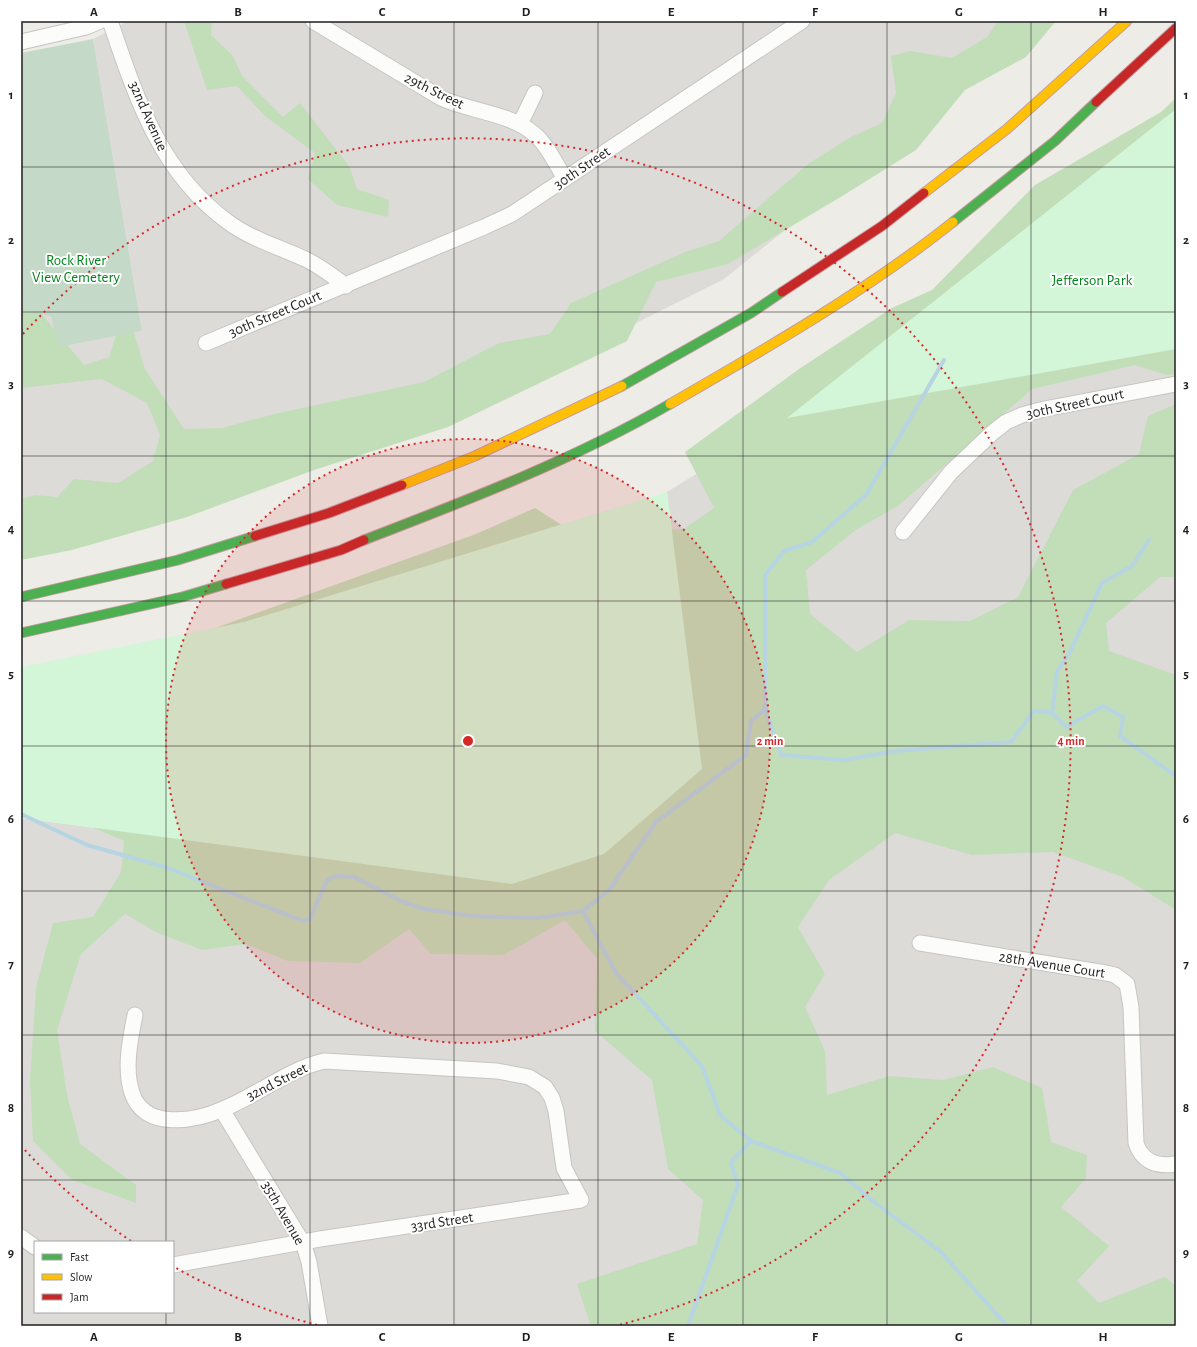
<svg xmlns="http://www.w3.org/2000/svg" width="1197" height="1347" font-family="'Alegreya Sans',sans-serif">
  <rect width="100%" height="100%" fill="#edece6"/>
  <path fill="#dcdbd8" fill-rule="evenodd" d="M128,21H1046L724,279L536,373L21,552V308L51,317L59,347L142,331L93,39Z
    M1176,349V1326H21V818L512,884L702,769L667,492L787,418ZM35,1242H173V1312H35Z"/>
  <path fill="#c2deb9" d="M184,21H212L211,35L233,56L242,76L283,117L300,103L349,166L357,189L389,200L388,217L337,205L308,179L315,153L265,116L237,86L207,90Z
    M998,21H1056L1026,57L965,90L916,150L839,198L728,264L656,282L627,341L448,427L314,470L187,517L72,550L21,560V499L35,495L57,497L74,479L118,483L153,461L160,435L147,403L102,379L21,388V289L84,365L109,357L120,323H131L145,369L184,429L222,428L274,414L424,382L499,343L550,334L571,303L685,252L719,241L808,164L849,138L882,123L896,93L891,56L910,51L952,58L987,37Z
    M1176,98V374L1166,375L1135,365L1032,389L898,506L857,529L806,570L810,614L857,652L909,620L970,621L1018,597L1073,490L1139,454L1148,416L1176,404V577H1160L1106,623L1109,651L1176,675V910L1123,877L1053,852L972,855L895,833L829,880L798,927L825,974L805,1007L825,1051L827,1095L889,1076L943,1080L993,1067L1042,1088L1051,1142L1087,1155L1086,1178L1061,1207L1109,1246L1077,1281L1099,1303L1165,1277L1176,1286V1326H591L577,1284L697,1244L703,1200L668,1169L652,1080L595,1031L597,959L565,920L504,955L431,954L409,929L360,963L288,961L246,944L202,950L158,933L125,914L81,954L57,1030L67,1095L80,1144L136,1185V1203L72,1180L33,1141L30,1081L36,988L53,923L93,917L121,872L124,841L55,811L168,645L476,534L535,508L574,533L684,529L714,508L685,452L799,369L892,308L932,290L1035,185L1161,112Z"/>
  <path fill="#c4d9c7" d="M93,39L142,331L59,347L51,317L21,308V53Z"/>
  <path fill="#d2f6d7" d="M1176,109V349L787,418Z
    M667,492L702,769L604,854L512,884L21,818V667L244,622Z"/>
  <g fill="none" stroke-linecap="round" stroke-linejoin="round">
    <path stroke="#b6d4e2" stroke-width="4" d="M765,709V575L784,551L812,542L866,495L944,360
      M1052,713L1057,672L1070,652L1102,583L1132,566L1149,540
      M21,814L87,845L165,867L303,921L310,919L327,880L337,876L354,877L401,901L424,909L472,916L538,918L583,911L609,890L656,822L746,755L751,721L765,709L781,755L844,760L895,751L1011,742L1034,711L1052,713L1066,727L1103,706L1123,717L1120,736L1176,776
      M583,911L616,973L702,1066L720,1115L751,1141L840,1173L874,1202L941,1252L1007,1326
      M689,1323L738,1185L731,1162L751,1141"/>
    <defs>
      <path id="street" d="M110,21C136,97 160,173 228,222C251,239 279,247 305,259C320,266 333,276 346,286
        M313,21L441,98C469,111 509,113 533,133C547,144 556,164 565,179
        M21,42L86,27L100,21
        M520,124L535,93
        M206,343L484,227L512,214L802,21
        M903,532L951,472L992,433L1006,422L1022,415L1044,409L1176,384
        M920,943L1106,973L1115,975L1127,984L1131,1007L1136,1143C1142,1162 1157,1167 1176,1164
        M135,1015C130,1040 124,1069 132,1093C144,1131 196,1121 223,1109C258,1095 287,1070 324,1061L497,1071L529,1077L545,1087L552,1098L556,1111L564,1168L581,1200L320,1239L173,1265
        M222,1110L304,1245L309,1262L320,1326
        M21,1237L35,1247"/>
      <path id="fast" d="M953,222L1055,141L1096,102
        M622,386L751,313L782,292
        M364,540C468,500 573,460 670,404
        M21,597L178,560L255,536
        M21,633L182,597L226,584"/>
      <path id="slow" d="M924,193L1007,129L1127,21
        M670,404C767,348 865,292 953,222
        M402,485L475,456L622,386"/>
      <path id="jam" d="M1096,102L1176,28
        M782,292L882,226L924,193
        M255,536L329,513L402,485
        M226,584L341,550L364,540"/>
    </defs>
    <use href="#street" stroke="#c5c5c2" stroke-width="17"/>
    <use href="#fast" stroke="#c49ca2" stroke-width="11"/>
    <use href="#slow" stroke="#c49ca2" stroke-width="11"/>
    <use href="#jam" stroke="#c49ca2" stroke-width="11"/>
    <use href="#street" stroke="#fcfcfb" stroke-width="15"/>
    <use href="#fast" stroke="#4caf50" stroke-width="9"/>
    <use href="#slow" stroke="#ffc107" stroke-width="9"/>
    <use href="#jam" stroke="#c62828" stroke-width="9"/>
  </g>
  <path fill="none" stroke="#1e1e1e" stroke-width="1" stroke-opacity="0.55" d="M166,21V1242M310,21V1326M454,21V1326M598,21V1326M743,21V1326M887,21V1326M1031,21V1326M21,167H1176M21,312H1176M21,456H1176M21,601H1176M21,746H1176M21,891H1176M21,1035H1176M21,1180H1176M166,1312V1326"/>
  <circle cx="468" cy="741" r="302" fill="#d62828" fill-opacity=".12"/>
  <g fill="none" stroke="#d62828" stroke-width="2" stroke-dasharray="2 4">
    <circle cx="468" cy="741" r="302"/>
    <path d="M317 1325A603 603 0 0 1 176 1268M131 1241A603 603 0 0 1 23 1148M23 334A603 603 0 1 1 619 1325"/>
  </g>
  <g text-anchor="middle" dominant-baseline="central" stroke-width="4" stroke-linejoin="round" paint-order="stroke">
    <g font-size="15" fill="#1e1e1e" stroke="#fff">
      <text transform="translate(434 91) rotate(26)">29th Street</text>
      <text transform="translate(148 116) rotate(66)">32nd Avenue</text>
      <text transform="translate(582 168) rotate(-34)">30th Street</text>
      <text transform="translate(275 314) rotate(-23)">30th Street Court</text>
      <text transform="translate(1075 404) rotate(-12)">30th Street Court</text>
      <text transform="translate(1052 965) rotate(9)">28th Avenue Court</text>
      <text transform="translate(277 1082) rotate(-27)">32nd Street</text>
      <text transform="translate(283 1213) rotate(60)">35th Avenue</text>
      <text transform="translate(442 1222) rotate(-9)">33rd Street</text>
    </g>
    <g font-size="15" fill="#03851e" stroke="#fff">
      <text x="76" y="260">Rock River<tspan x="76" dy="17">View Cemetery</tspan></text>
      <text x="1092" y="280">Jefferson Park</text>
    </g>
  </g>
  <circle cx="468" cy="741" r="6" fill="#d62828" stroke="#fff" stroke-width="2"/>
  <g font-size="12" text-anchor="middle" font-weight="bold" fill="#d62828" stroke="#fff" stroke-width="4" stroke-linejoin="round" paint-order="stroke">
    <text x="770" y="745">2 min</text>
    <text x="1071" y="745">4 min</text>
  </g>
  <rect width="1197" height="1347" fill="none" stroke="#ffffff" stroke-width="44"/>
  <rect x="34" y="1241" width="140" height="72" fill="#ffffff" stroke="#a5a5a5"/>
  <rect x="42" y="1254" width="20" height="6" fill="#4caf50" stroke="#a5a5a5"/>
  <text x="70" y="1261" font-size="12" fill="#1e1e1e">Fast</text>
  <rect x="42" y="1274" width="20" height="6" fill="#ffc107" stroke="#a5a5a5"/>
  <text x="70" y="1281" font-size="12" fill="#1e1e1e">Slow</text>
  <rect x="42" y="1294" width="20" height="6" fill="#c62828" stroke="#a5a5a5"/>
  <text x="70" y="1301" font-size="12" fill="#1e1e1e">Jam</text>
  <rect x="22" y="22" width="1153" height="1303" fill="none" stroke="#1e1e1e" stroke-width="1.5"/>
  <g font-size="13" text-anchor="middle" font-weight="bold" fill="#1e1e1e">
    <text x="94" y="16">A</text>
    <text x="238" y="16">B</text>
    <text x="382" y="16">C</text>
    <text x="526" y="16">D</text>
    <text x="671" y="16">E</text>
    <text x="815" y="16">F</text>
    <text x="959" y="16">G</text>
    <text x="1103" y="16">H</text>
    <text x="11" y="99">1</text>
    <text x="1186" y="99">1</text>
    <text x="11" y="244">2</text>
    <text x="1186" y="244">2</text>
    <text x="11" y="388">3</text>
    <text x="1186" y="388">3</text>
    <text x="11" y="533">4</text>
    <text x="1186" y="533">4</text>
    <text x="11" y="678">5</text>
    <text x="1186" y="678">5</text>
    <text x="11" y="823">6</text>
    <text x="1186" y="823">6</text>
    <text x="11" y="968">7</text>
    <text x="1186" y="968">7</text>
    <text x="11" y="1112">8</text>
    <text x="1186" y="1112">8</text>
    <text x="11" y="1257">9</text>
    <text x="1186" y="1257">9</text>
    <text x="94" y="1341">A</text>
    <text x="238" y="1341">B</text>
    <text x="382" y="1341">C</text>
    <text x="526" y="1341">D</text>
    <text x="671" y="1341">E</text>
    <text x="815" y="1341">F</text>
    <text x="959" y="1341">G</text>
    <text x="1103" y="1341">H</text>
  </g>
</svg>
